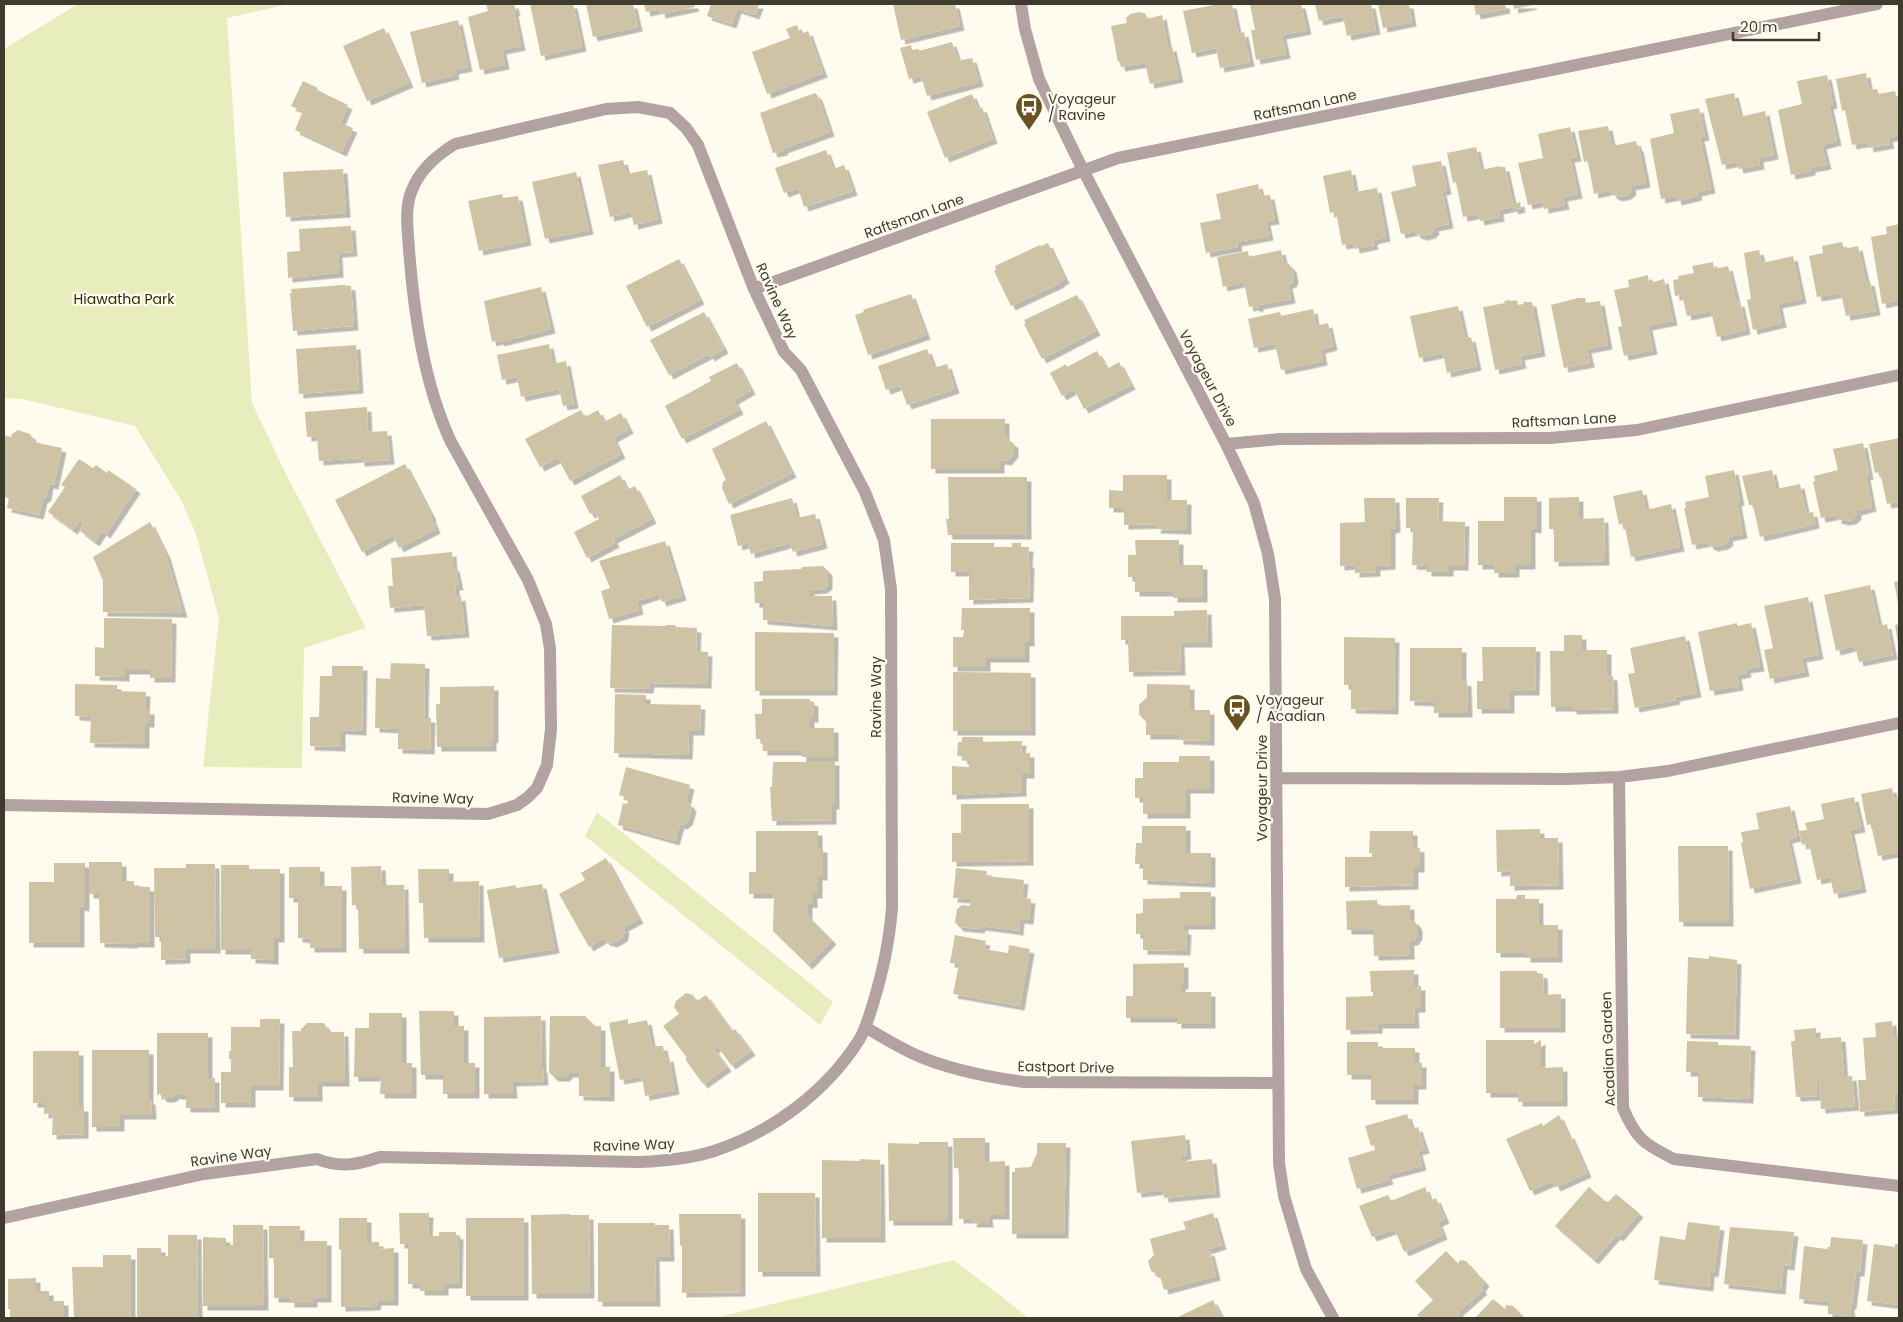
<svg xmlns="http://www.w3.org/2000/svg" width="1903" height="1322" font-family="Poppins,sans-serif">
  <defs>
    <filter id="shadow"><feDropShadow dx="4.5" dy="4.5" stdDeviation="0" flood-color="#0004"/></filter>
  </defs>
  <rect width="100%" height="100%" fill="#fffbef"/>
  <path fill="#e8edbd" d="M78,4H290L227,18L252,403L285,472L366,628L304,648L302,768L203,767L219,618L196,534L181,500L135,426L22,399L4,398V49Z
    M597,812L833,1002L820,1025L585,836Z
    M954,1260L1029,1318H714Z"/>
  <path fill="#cec4a5" filter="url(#shadow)" d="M486,4H514L516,12H514L521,46L502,50L505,65L480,70L468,17L488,11Z
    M530,4H573L582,47L541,56Z
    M586,4H633L638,27L593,37Z
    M644,4H694L695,7L661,14L660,9L646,12Z
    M711,4H759L755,15L737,9L732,24L707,16Z
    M893,4H955L960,26L901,40Z
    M1219,4H1232L1238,34L1244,32L1250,62L1220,68L1216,48L1192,53L1183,11Z
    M1250,4H1301L1307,30L1282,35L1286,54L1256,60L1251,30H1255Z
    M1315,4H1371L1376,30L1347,36L1343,16L1319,21Z
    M1378,4H1409L1412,22L1383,28Z
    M1474,4H1505L1506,9L1476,15Z
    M1513,4H1532L1533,5L1514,9Z
    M1140,12L1146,14L1147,19L1162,15L1168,47H1172L1179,78L1150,84L1145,63L1121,67L1119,61L1118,62L1111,26L1127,23L1126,18L1130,14Z
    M458,20L468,67L454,70L455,75L422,83L410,32Z
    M797,25L800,34L808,31L823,73L767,94L752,52L790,38L786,29Z
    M384,28L409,83L367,101L343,46Z
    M952,42L958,61L972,58L979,82L927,96L921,76L909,79L900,48L911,45L912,50L919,49V51Z
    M1866,73L1869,90L1877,89L1879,94L1895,91L1899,109V135L1888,138L1890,144L1869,148L1868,142L1852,145L1845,110L1842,111L1836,79Z
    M1827,75L1833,104L1829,105L1837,141L1822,145L1827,165L1811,168V171L1791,175L1778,110L1802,104L1797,81Z
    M303,81L318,88L317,90L348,105L340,123L353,128L342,152L295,130L303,111L291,106Z
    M815,93L818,96L830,132L783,149L784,151L773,153L760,113Z
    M1734,93L1740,117L1765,111L1774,155L1759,158L1760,165L1739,169L1737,162L1722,165L1705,99Z
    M972,94L978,109L982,107L993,139L945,158L927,112Z
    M1699,108L1705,136L1700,137L1711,189L1697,192L1698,196L1677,201L1676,196L1661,199L1650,139L1674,133L1670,114Z
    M1608,126L1612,146L1636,141L1638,147H1639L1646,183L1631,186L1632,190L1627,195L1618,197L1612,194L1611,190L1594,194L1588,161L1584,162L1578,131Z
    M1570,127L1577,157L1570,158L1578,194L1563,197L1565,205L1544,209L1543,202L1528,205L1518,163L1543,158L1538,134Z
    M1476,147L1481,170L1500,166V167H1505L1513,204L1520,202L1521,208L1514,210L1513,207L1499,210L1500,217L1480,221L1478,214L1463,217L1456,182L1453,183L1447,153Z
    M826,150L833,169L844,165L853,191L804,207L798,188L784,193L775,168Z
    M623,160L627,174L647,170L658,219L634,225L631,212L610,217L598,165Z
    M1441,161L1447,190L1442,191L1449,224L1434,227L1435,230L1431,234L1423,236L1416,234L1415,231L1401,234L1391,192L1416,186L1412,166Z
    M343,169L346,213L286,217L283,172Z
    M1351,170L1355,192L1377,188L1386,237L1373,240L1374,245L1355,249L1354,243L1342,245L1336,212L1330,213L1323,176Z
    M576,172L589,230L545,239L532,182Z
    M1258,184L1261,196L1270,195L1275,220L1266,221L1269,236L1237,242L1238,247L1206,253L1200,223L1221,219L1216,194Z
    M502,194L503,198L518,196L527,241L479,251L468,201Z
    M1899,224V300L1882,304L1871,237L1887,234L1886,227Z
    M351,226L353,252L338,253L339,273L288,278L287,252L300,251L299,229Z
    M1842,242L1844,249L1858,246L1866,282L1870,281L1876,311L1846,316L1841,293L1817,297L1809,256L1823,253L1822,246Z
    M1048,243L1065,279L1060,282V283L1011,306L994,271L996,270L995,266L1040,245L1041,246Z
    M1281,250L1284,264L1288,263L1292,268L1294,278L1292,283L1288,284L1291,299L1259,305V307L1255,308V306L1249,307L1244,282L1223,287L1217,257L1248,251L1249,257Z
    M1759,250L1762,263L1793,256L1802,299L1778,304L1782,323L1753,330L1747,300L1751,299L1744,253Z
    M679,259L700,300L647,327L626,286Z
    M1713,262L1714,269L1728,266L1737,303L1740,302L1746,330L1717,337L1711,311L1687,316L1682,295L1675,296L1673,280L1679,279L1678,276L1694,273L1692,266Z
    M1648,275L1649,283L1664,279L1673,321L1648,326L1653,350L1624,356L1618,327L1622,326L1614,290L1629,287L1628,280Z
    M343,285L351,286L354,326L293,331L290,293H292L291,289Z
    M541,287L551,329L500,342L499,340L492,342L484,301Z
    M911,294L926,335L868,355L855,315L864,312L863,310Z
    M1077,295L1096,331L1042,359L1024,324L1026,323L1024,320Z
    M1578,298H1585L1586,303L1600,301L1608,345L1587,349L1590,363L1564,368L1551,305Z
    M1510,300L1511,301L1517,300L1518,305L1524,304L1523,302H1532L1541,352L1520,356L1522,364L1495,370L1483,307L1505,303L1504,301Z
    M1458,306L1465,338L1471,337L1477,366L1447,373L1443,353L1419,358L1410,316Z
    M1313,309L1316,326L1328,323L1333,346L1321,349L1323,361L1281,370L1275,344L1254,348L1248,319L1280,312L1281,316Z
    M704,312L724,349L710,357L709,354L669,375L650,340Z
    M549,344L553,364L566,361L574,404L563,406L559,389L521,397L517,377L502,380L497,355Z
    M356,345L359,389L299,394L296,349Z
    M927,349L934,368L947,364L955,389L907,405L900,385L886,390L878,366Z
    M1097,351L1107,369L1119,362L1131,385L1084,409L1074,389L1062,396L1050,373L1066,364L1067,367Z
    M737,363L751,390L734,400L739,410L682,439L665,406L711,381L709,377Z
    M367,407L368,432L387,431L390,460L360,462V458L319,461L317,436L307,437L305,412Z
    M581,410L585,417L598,410L604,422L621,413L629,429L613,438L621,454L570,481L558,458L540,467L525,439Z
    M931,419H1005V437L1014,444V453L1007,461L1000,460V469H931Z
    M766,421L792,473L729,504L722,488L723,482L726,480L712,449Z
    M18,430L30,434L34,440L33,442L62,448L54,485L49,484L47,496L43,499L39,515L7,508L9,498L4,497V435L11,437L12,434Z
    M1899,438V502L1887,504L1880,472L1875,473L1869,444Z
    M1863,443L1869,475L1866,476L1872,507L1857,511V515L1852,520L1844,521L1837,519V515L1821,518L1813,482L1815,481L1814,476L1838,470L1833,449Z
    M79,459L93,468L96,465L107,473L108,470L136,489L106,534L102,531L95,542L80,531L84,524L79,521L73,530L48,512L65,487L61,485Z
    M405,464L432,516L431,517L436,529L399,548L393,535L362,552L335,500Z
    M1734,470L1740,501L1737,502L1743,534L1728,537L1729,541L1724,545L1714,547L1709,545L1708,542L1692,545L1684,508H1686L1685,502L1709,497L1705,476Z
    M1772,470L1776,489L1800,484L1806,513L1813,512L1815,524L1760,537L1753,505H1749L1742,476Z
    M620,475L627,490L635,486L652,519L613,539L615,543L587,558L574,532L599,519L595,512L590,514L581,496Z
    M1123,475H1167V500H1187V530L1156,529L1157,524L1124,525V508H1109V490L1123,491Z
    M948,477H1027V535H948L946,519H949Z
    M1642,490L1646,510L1671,504L1680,547L1631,557L1624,523L1619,525L1613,496Z
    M1504,497H1537V529L1531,528V565H1515V573H1494V565H1478V521H1504Z
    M1579,497V519L1604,518L1605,561L1554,562V529H1549V498Z
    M792,498L797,518L815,514L823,544L793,552L790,543L751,554L748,543L738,546L730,515Z
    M1364,498H1395L1396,528L1391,529V565L1376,566V572L1355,573V565L1340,566V523L1365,522Z
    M1406,498H1439L1438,521L1465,522L1464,566H1449V572H1427V566L1412,565L1413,528H1406Z
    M150,522L166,554L183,613L103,612V581L93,557Z
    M1135,540H1179V565H1203V598H1173V592H1135V577H1128V555H1136Z
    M665,541L682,596L662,602L659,594L637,601L639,610L609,619L601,591L610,588L599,561Z
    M951,543H994V547H1012V543H1021V547H1029L1028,563L1030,564L1029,598L969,600V572H951Z
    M452,552L453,567H455L459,586H455L456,597L461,596L465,633L427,636L424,605L390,608L388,586H393L391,558Z
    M823,566L828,571V585L823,589L810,590V596H832L833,626L763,620V603H755L754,582L763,581V571L801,569L802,567Z
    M1899,581V603H1898L1894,582Z
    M1870,585L1879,626L1887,624L1893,655L1859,662L1855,646L1836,651L1824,595Z
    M1808,597L1819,655L1802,658L1805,672L1770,679L1764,650L1773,648L1764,606Z
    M962,608H1030V642H1025V658H986V667H953V637H963L964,630H961Z
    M1207,610L1208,643H1180L1181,671L1129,672L1128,640H1121V616H1174V611Z
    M104,618L172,619L171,678H150V670H125V677L95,676V647L104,648Z
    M1737,623V626L1751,623L1760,667L1746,669L1747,673L1737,675L1739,686L1710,691L1698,632Z
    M1899,624V644H1898L1895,625Z
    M612,625L665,626L667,625H675L676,627L697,628L696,651L708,652L707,684L650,683L649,689L610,688Z
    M755,632L834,633L833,691H755Z
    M1564,635H1582V650H1607V675L1613,676L1614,709L1572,710V707H1551L1550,651H1564Z
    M1685,636L1697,693L1675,697L1676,700L1635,708L1628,674L1635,673L1630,648Z
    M1344,637L1395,638L1394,710L1351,709V685H1344Z
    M1482,647H1536L1535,691H1510V709H1477V681H1483Z
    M1410,648H1462V681L1467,682L1468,713H1434V702L1410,701Z
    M391,663L425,664L424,718H431L430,750L398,749V729L375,728L376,678L390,679Z
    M332,666H363L362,731L341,730V747L310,746V717H319L320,676H332Z
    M953,672L1031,673V731H953Z
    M75,684L117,685V691L146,692L145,710H150V723H145V744L90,743L91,717L75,716Z
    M1147,684L1190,685V710H1210V741L1179,740V735H1146V718L1143,719L1139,714V705L1147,697Z
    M494,686V738L492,739V747H437L436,704H440V687Z
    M615,694L646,695V704L701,705L700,731H689L688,755L614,753Z
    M762,699H810V701L814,702V718H810V728H834V757H802V751H763L762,739H756L755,714H762Z
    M962,737H983V742L1022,741L1021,753H1030V774H1022V792L952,795V766L969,767V761L963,760L962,756H957L958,742H962Z
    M1179,756H1210V789H1186V814H1143V798H1135V778H1143V762H1179Z
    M806,761H835V805H832V820L772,821L770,787H772L773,762H806Z
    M626,767L690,785L686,802L689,803L692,808L688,821L683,825L680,824L675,841L618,825L623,803L627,804L629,798L619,795Z
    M1892,788L1894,799L1899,798V852L1878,856L1871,824L1867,825L1861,794Z
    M1854,797L1861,828L1850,830L1862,888L1834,894L1830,877L1817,880L1809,843L1802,845L1799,831L1807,830L1805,823L1824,819L1821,804Z
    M961,804H1029V861L952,862V833H961Z
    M1790,806L1797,837L1788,839L1797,879L1750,889L1741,843L1743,842L1741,832L1759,829L1756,813Z
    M1142,826H1186V853H1211V883L1143,880V864H1135L1136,843H1142Z
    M1540,829V838H1558L1559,885L1510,886V871L1497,872L1496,830Z
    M756,831H818V848H823V876H818V894H813V904L808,903V916L832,940L808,965L773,931L774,894H749V872H756Z
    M1370,831H1413V847L1420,848V868H1414V885L1345,887V857H1372V853H1369Z
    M1678,846H1728L1729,922H1679Z
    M606,858L639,919L624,927L625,930L623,937L613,943L605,941L604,938L589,947L559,894L585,880L581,873Z
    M89,862H122V881H134V886L150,887V943H133V944L100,943L99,894H89Z
    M54,863H85V907L80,906V943H29V882H54Z
    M186,864H215L216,949H186V959L161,960V937H155L154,868H186Z
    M221,865H249V869H280V938H274V960L251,959V950H221Z
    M381,866L382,885H404L405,949H359L358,905H352L351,867Z
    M289,867H320V886H342V948H310V939L298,938V898H289Z
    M956,868L987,871L986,876L1024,880L1022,898L1031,899L1029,920L1020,919L1019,931L981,926L980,929L959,927L955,922L957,909L962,905L970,906V899L953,898Z
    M418,869H449V882L479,881L480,938H424L423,903H419Z
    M542,884L555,949L499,958L487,890L516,885V888Z
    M1180,892H1211V925H1184V930H1187L1186,951L1143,950V934H1136V914L1143,913V899L1180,898Z
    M1517,895H1525V899H1539V925H1558V958H1526V953H1496V899H1516Z
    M1377,900L1378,906L1410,905V920H1414L1418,926V935L1414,941H1410V955L1374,956L1373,930H1347L1346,901Z
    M955,935L986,941L984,949L1008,953L1009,945L1030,949L1020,1006L953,994L959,964L950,963Z
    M1709,956L1737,960L1735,1035L1686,1034L1688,957L1709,959Z
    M1184,963V985H1181V992H1211V1024H1177V1018H1126V996H1133V964Z
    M1414,970V986H1421V1008H1414L1415,1024H1378V1029L1346,1030V997L1373,996V992H1371L1370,971Z
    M1500,971H1537V973L1543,974L1544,995L1561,994V1028H1500Z
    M686,993L693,995L697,1001L706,995L732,1031L735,1029L751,1051L731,1065L718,1047L714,1049L727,1067L703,1084L685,1059L687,1058L663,1026L679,1014L674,1007L676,1001Z
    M419,1011H454V1026H464V1063H475V1094H443V1075H421Z
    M369,1013H402V1063H412V1094H380L381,1077H354L355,1028H369Z
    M541,1016L542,1068H543L544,1081L512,1082L513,1094H484V1017Z
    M550,1016H585L592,1023V1026H601V1067H610V1097L579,1096V1073H569L565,1077H554L549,1072Z
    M260,1019H280L279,1086H251V1103H221V1072H231V1059H229V1051H231V1027H260Z
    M628,1019V1024L647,1020L652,1046H663L665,1058L669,1057L675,1090L645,1096L642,1076L620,1080L609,1023Z
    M1892,1021L1893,1036H1899V1094H1894L1895,1109L1860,1112L1858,1080H1866L1863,1038L1876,1037L1875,1023Z
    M307,1023H324L329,1032H344L345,1082H318V1097H289V1067H293L292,1031H301V1029Z
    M1816,1028V1039L1841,1037L1844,1077L1852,1076L1855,1106L1821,1109L1819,1083H1816L1817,1096L1796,1097L1791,1041H1795L1794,1030Z
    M157,1033H208V1078H215V1108H186V1095H176V1094L171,1098H163L159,1093V1095H157Z
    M1486,1040H1534V1044L1541,1040V1068L1563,1067V1102H1518V1093H1486Z
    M1687,1041L1718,1042V1045L1751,1046L1749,1099L1698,1097V1072H1686Z
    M1347,1042H1378V1048H1415V1063H1422V1085H1414V1100H1371V1075H1347Z
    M92,1050H149V1100H151L152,1115H120V1127H92Z
    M33,1051H79V1107H84V1134L52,1135L53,1113L44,1114V1103H33Z
    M1407,1114L1412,1129L1418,1127L1425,1149L1418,1151L1422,1166L1387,1175L1389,1180L1357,1189L1348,1158L1375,1150L1374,1145L1371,1146L1365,1126Z
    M1559,1115L1568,1135L1570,1134L1587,1173L1556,1187L1553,1181L1530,1191L1506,1139L1542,1123L1543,1126Z
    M1185,1135L1187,1155L1182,1156V1162L1212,1159L1216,1193L1164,1198L1163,1190L1137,1193L1131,1141Z
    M953,1138H985V1162L1005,1161V1215H988L989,1223H972L973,1219H959V1168H954Z
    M919,1142H948V1221H889L888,1143L919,1144Z
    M1037,1143H1066L1064,1234H1012V1172H1015V1168L1031,1167L1037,1153Z
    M860,1159L880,1160L881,1238H822V1160L860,1161Z
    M1425,1187L1430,1201L1436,1198L1445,1219L1438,1222L1443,1235L1404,1252L1395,1230L1389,1231L1372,1237L1359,1206L1388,1195L1391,1201Z
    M1589,1187L1605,1201L1608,1202L1616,1194L1639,1213L1619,1237L1616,1235L1594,1260L1555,1226Z
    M758,1193H815L816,1272H758Z
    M399,1213H429L428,1236H439V1232H456V1235H459L458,1284H444V1291H420V1284H408V1244H400Z
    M1213,1213L1222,1245L1203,1251V1253L1210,1251L1216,1276L1164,1290L1160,1276L1151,1271L1148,1261L1154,1255L1150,1239L1186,1229L1183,1222Z
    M570,1214V1215H589L590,1294H532L531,1215Z
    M679,1214H741V1292L682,1293V1246L680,1245Z
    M339,1218H367V1242H379V1249L394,1248V1301H377L376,1306L341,1307V1249L339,1250Z
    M466,1218H524V1296H466Z
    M1688,1222L1720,1226L1714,1273L1710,1272L1709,1287L1654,1280L1660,1236L1685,1240Z
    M598,1223H655V1225H669L670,1257H655L656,1302H598Z
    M233,1225H263L264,1306H203V1237L226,1238V1245H233Z
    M269,1226H300V1241H327V1298H313V1303H290V1298H274V1258H269Z
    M1730,1227L1794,1232L1790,1266L1783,1265L1781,1290L1724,1284Z
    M168,1235H197L198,1317L140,1318L137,1317V1248H161V1256H168Z
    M1831,1237L1863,1240L1860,1272H1856L1852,1305H1850L1851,1316L1828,1314V1302L1799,1299L1804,1246L1827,1249L1828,1247H1830Z
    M1874,1244L1895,1247V1244H1899V1305L1867,1301Z
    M1446,1251L1458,1264L1460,1260L1466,1261L1473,1269L1474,1273L1476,1272L1485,1282L1481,1288L1483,1290L1458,1312L1460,1315L1457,1318H1420L1417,1315L1433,1300L1415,1281Z
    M103,1255H131V1318H74L72,1267H103Z
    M36,1278V1291H49V1301H64V1318H10V1309H8V1279Z
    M1493,1299L1505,1309L1506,1305L1513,1306L1520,1313L1521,1318H1475Z
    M1213,1300L1222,1318H1176Z"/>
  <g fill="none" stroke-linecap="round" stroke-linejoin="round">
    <path stroke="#b2a2a2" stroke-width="12" d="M1021,4L1025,29L1039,79L1060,123L1083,170L1226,444L1254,503L1268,554L1275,599L1279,1163L1284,1196L1306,1269L1333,1318
      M754,289L1118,158L1877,4
      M1226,444L1280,439L1550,438L1637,430L1899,375
      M1619,777L1623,1108C1636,1139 1644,1144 1674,1159L1899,1186
      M1277,778L1565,779L1619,777L1668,771L1899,723
      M4,805L488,814L517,805L527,798L537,788L547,765L551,729L550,649L546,624L528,580L451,442C424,384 414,314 409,250C408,230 404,209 412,190C420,169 437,155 455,144L606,109L638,107L670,113L686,128L698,145L754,289L784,352L801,370L865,492L884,540L891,589L892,908C889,944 883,970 873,1004C869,1016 866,1029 859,1040C826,1092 772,1132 714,1151C690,1159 664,1161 639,1162L380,1157C357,1165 340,1168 317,1159L204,1174L4,1218
      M865,1027C882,1037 898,1047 916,1055C950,1070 987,1077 1024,1082L1278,1083"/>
  </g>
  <defs>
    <symbol id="bus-pin" viewBox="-11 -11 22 30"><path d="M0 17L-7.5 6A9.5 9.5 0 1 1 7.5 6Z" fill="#695222" stroke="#fffbef"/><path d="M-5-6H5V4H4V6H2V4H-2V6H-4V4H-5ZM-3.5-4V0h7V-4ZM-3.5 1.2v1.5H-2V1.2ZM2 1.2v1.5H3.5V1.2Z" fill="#fff"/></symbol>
  </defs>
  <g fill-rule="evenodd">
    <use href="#bus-pin" x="1013" y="91" width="32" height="43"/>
    <use href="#bus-pin" x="1221" y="692" width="32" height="43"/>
  </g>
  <g text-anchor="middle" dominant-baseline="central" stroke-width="4.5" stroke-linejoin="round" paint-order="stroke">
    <g font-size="14" fill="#3f3c2f" stroke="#fffbef" text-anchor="start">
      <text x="1048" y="99">Voyageur<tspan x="1048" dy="16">/ Ravine</tspan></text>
      <text x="1256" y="700">Voyageur<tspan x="1256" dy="16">/ Acadian</tspan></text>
    </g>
    <g font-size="14" fill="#3f3c2f" stroke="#fffbef">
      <text transform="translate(1305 105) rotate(-12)">Raftsman Lane</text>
      <text transform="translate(914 216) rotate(-20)">Raftsman Lane</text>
      <text transform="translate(777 301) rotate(66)">Ravine Way</text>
      <text transform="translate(1208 378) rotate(62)">Voyageur Drive</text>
      <text transform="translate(1564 420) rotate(-3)">Raftsman Lane</text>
      <text transform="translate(876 697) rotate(-90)">Ravine Way</text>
      <text transform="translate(1262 788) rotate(-90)">Voyageur Drive</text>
      <text transform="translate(433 798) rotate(1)">Ravine Way</text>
      <text transform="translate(1608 1049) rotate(-92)">Acadian Garden</text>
      <text transform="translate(1066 1067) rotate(1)">Eastport Drive</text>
      <text transform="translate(634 1145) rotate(-2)">Ravine Way</text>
      <text transform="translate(231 1156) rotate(-8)">Ravine Way</text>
    </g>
    <g font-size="14" fill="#2c2e02" stroke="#fffbef">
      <text x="124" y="299">Hiawatha Park</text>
    </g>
  </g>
  <rect width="1903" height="1322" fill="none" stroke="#3f3c2f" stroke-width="10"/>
  <path d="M1733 32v8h86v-8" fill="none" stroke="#3f3c2f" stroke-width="2.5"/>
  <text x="1740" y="32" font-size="15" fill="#3f3c2f" stroke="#fffbef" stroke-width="4" paint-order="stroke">20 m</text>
</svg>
